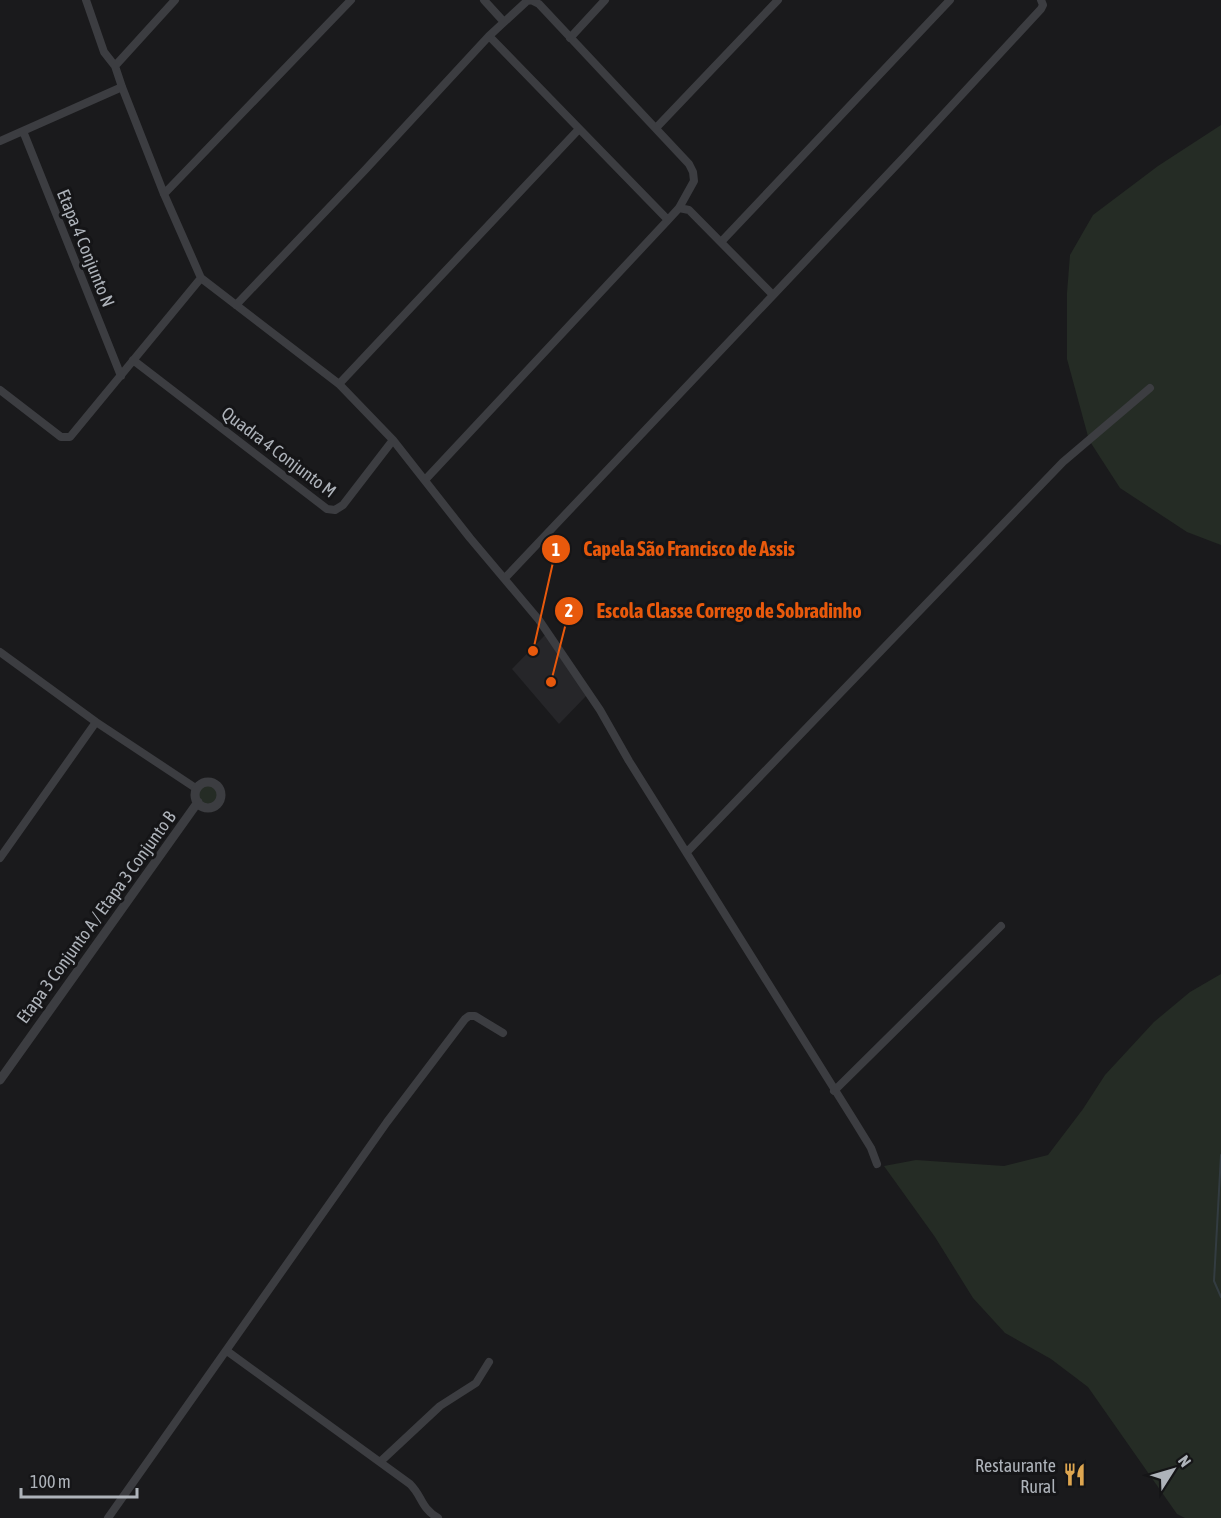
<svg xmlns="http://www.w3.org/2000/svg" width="1221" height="1518" font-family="'Asap Condensed',sans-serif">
  <rect width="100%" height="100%" fill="#1a1a1c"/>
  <path fill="#262629" d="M546,634L587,695L559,724L512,669Z"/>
  <path fill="#252c25" d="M1221,125V545L1187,532L1120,488L1089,440L1067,359V293L1070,255L1093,215L1158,166Z
    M198 795a10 10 0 1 1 20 0a10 10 0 1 1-20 0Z
    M1221,974V1518H1185L1177,1514L1088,1387L1051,1359L1005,1333L973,1298L935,1237L884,1166L916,1160L1004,1166L1048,1155L1083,1109L1105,1075L1154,1022L1190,992Z"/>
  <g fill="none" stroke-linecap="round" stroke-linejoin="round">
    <path stroke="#333c41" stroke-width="2" d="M1221,1155L1214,1281L1221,1297"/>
    <path stroke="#3c3d41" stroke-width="8" d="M86,0L104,52L115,66L122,87L164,194L201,278L339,384L393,440L470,538L539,620L600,710L629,761L855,1122L871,1148L877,1164
      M484,0L504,22
      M489,36L668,220
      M570,38L605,0
      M115,66L175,0
      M656,128L778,0
      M23,131L121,376
      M0,141L122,87
      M164,194L351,0
      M679,208L689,210L773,295
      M721,242L950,0
      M236,305L365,170L489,36L527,1L531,0L539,4L689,164L693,172L694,181L679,208L668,220L425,480
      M133,360L327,509L335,510L343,505L393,440
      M339,384L579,129
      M0,390L61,437H70L201,278
      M505,578L904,157L1041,9L1043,5L1041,0
      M0,652L96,722L197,789
      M687,852L1063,462L1150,388
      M0,858L96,722
      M834,1091L1001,926
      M227,1351L410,1484C423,1497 420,1507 438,1518
      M380,1462L440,1406L476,1383L489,1362
      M108,1518L387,1122L465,1019L469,1016H475L503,1033"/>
    <path stroke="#3c3d41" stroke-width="9" d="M195 795a13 13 0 1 1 26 0a13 13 0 1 1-26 0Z
      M0,1080L198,802"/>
  </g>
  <defs>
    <symbol id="restaurant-bare" viewBox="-9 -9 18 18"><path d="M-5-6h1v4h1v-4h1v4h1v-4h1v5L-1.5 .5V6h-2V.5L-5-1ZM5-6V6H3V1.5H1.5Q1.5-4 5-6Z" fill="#dea650" stroke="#151517" stroke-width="2.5" paint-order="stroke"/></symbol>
  </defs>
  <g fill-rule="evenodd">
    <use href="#restaurant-bare" x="1058" y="1458" width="33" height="33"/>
  </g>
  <g text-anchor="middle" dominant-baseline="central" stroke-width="6" stroke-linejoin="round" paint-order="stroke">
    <g font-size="18" fill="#aeb3ba" stroke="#151517">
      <text transform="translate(86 248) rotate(68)">Etapa 4 Conjunto N</text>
      <text transform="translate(279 452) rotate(37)">Quadra 4 Conjunto M</text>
      <text transform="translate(96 917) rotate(-54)">Etapa 3 Conjunto A / Etapa 3 Conjunto B</text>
    </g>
    <g font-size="18" fill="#aeb3ba" stroke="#151517" text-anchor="end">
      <text x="1056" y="1465">Restaurante<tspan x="1056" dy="21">Rural</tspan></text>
    </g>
  </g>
  <path fill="none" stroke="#e8590c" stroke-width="2" d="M533 651L556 549M551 682L569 611"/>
  <g fill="#e8590c" stroke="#151517" stroke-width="2">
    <circle cx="533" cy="651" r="6"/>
    <circle cx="551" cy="682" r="6"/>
    <circle cx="556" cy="549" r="15"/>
    <circle cx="569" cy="611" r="15"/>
  </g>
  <g font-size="18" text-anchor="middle" font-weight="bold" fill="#fff">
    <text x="556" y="556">1</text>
    <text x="569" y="617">2</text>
  </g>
  <g font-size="20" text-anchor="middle" font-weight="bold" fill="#e8590c" stroke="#151517" stroke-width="6" stroke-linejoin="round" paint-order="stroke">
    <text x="689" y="556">Capela São Francisco de Assis</text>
    <text x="729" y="618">Escola Classe Corrego de Sobradinho</text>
  </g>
  <g transform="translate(1173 1470) rotate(53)" stroke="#151517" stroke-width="4.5" paint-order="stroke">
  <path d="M0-4.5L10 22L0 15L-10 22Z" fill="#aeb3ba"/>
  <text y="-9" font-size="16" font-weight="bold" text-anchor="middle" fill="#aeb3ba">N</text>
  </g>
  <path d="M21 1488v9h116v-9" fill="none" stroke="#aeb3ba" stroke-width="3"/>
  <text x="30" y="1488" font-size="18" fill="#aeb3ba" stroke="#151517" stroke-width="4.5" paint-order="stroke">100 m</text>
</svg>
